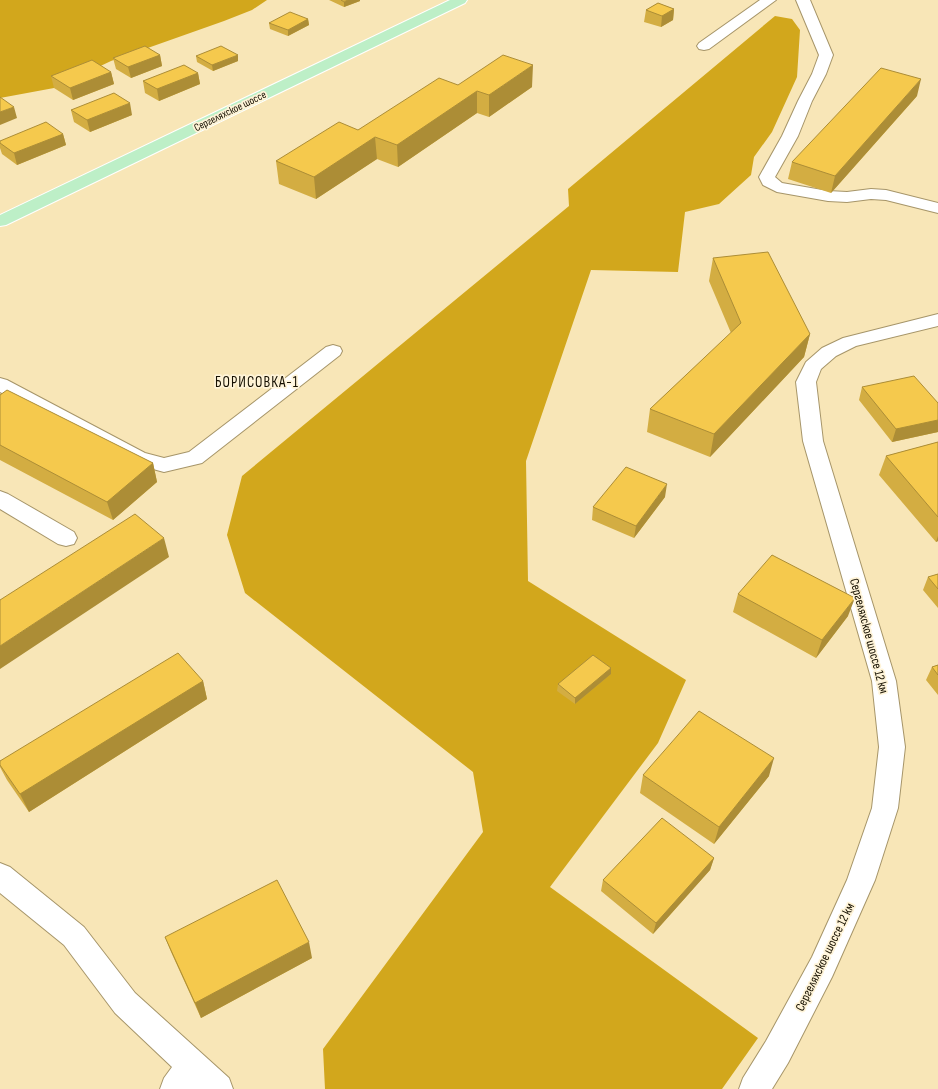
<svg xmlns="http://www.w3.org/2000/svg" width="938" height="1089" font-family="'Sofia Sans Condensed',sans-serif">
  <rect width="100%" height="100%" fill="#f8e6b7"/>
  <path fill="#d2a71c" d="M0,0H267L252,10L224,21L111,61L54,88L0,98Z
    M775,16L792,19L800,30L797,77L772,132L754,157L751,175L719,204L685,212L678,272L591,270L526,461L528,581L686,680L658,743L550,887L758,1038L722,1089H325L323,1049L483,832L473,772L245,593L227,535L242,476L569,206L568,189Z"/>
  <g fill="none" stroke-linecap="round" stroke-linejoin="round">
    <defs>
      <path id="minor" d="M760,0H776L709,49L704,50L699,49L697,46L699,43Z
        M796,0H810L833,55L826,74L812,101L798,136L775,177L782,183L828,191L847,192L871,189L886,190L938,203V213L886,200L871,199L847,202L828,201L777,192L763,185L759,177L782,136L798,101L812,74L819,55Z
        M938,314V326L856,346L836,356L821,369L816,382L823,441L896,681L905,747L898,808L875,880L832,977L788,1063L772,1089H739L743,1078L766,1041L812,957L847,880L872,808L879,747L872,681L803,441L796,382L806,362L822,348L843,338Z
        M333,345L340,347L342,351L340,355L202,463L164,472L131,463L0,392V378L7,380L145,453L164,458L189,452L326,347Z
        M0,491L8,494L74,532L77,538L74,544L66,546L58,544L0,509Z
        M0,863L10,867L84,927L135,993L229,1078L233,1089H160L164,1078L172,1067L115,1013L64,945L0,893Z"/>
      <path id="major" d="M450,0H467L465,3L6,225L0,226V215Z"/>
    </defs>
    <use href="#minor" stroke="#a69569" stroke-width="2"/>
    <use href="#major" stroke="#fff" stroke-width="2"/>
    <use href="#minor" fill="#fff" fill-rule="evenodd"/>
    <use href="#major" fill="#bdefc7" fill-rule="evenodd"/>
  </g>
  <path fill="#d3ad42" d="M329,0H360V1L344,7Z
    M658,3L674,9L673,20L661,27L644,22L646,10Z
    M308,19L309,25L288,36L270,29L269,23Z
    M160,55L162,66L131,78L116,69L113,58Z
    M196,56L238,61L213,71L197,62Z
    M111,72L114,84L73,100L54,88L51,76Z
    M198,73L200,84L159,101L145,93L143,81Z
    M458,85L532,87L489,117L477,113L398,167L377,159L316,199L279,184L276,161L358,130Z
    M917,96L831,193L788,179L792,162Z
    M71,110L132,115L90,132L74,122Z
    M63,134L66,145L17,165L2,154L0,148V141Z
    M713,258L810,334L804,357L710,457L647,432L650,409L731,333L709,281Z
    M862,387L938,403V432L892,442L859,400Z
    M0,395L153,463L157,482L113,520L0,460Z
    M938,442V541L936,542L879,475L886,456Z
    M665,497L634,538L592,520L593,507Z
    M938,574V608L923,590L928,577Z
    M738,594L848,616L816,658L733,612Z
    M938,665V695L926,680L932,667Z
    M611,674L575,704L557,691L558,684Z
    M203,681L207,699L29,812L7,780L0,767V761Z
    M643,775L769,776L714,844L640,793Z
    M714,858L710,870L653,934L601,891L603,880Z
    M165,937L312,958L201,1018L171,952Z"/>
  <path fill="#ac8d36" d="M348,0H360V1L344,7V2Z
    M674,9L673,20L661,27L662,16Z
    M308,19L309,25L288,36V30Z
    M160,55L162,66L131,78L128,67Z
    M238,55V61L213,71L212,65Z
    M533,65L532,87L489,117V95Z
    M111,72L114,84L73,100L70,88Z
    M198,73L200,84L159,101L157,89Z
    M921,79L917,96L831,193L835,176Z
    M477,91V113L398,167L397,145Z
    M130,103L132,115L90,132L87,120Z
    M14,107L17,118L0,125V112Z
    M63,134L66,145L17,165L14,153Z
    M375,137L377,159L316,199L314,177Z
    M810,334L804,357L710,457L714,434Z
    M938,420V432L892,442L896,429Z
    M153,463L157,482L113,520L107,502Z
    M667,484L665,497L634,538L636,526Z
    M938,536V541L936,542Z
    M164,538L169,557L0,669V646Z
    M855,598L848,616L816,658L822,640Z
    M611,668V674L575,704V698Z
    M203,681L207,699L29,812L20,794Z
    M774,758L769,776L714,844L719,827Z
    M714,858L710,870L653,934L656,923Z
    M309,942L312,958L201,1018L195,1003Z"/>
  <path fill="#f5c94d" stroke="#ac8d36" d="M341,0H348L344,2Z
    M658,3L674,9L662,16L646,10Z
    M290,12L308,19L288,30L269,23Z
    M145,46L160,55L128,67L113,58Z
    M221,46L238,55L212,65L196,56Z
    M503,55L533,65L489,95L477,91L397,145L375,137L314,177L276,161L339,122L358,130L439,78L458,85Z
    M92,60L111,72L70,88L51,76Z
    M184,65L198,73L157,89L143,81Z
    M881,68L921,79L835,176L792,162Z
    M114,93L130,103L87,120L71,110Z
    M0,97L14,107L0,112Z
    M46,122L63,134L14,153L0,143V141Z
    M768,252L810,334L714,434L650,409L741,323L713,258Z
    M914,376L938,403V420L896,429L862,387Z
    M7,390L153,463L107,502L0,445V395Z
    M938,442V517L886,456Z
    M626,467L667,484L636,526L593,507Z
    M135,514L164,538L0,646V600Z
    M772,555L855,598L822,640L738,594Z
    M938,574V589L928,577Z
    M178,653L203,681L20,794L0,765V761Z
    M593,655L611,668L575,698L558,684Z
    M938,665V675L932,667Z
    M699,711L774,758L719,827L643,775Z
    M662,818L714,858L656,923L603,880Z
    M277,880L309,942L195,1003L165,937Z"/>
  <g text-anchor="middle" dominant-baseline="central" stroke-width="3.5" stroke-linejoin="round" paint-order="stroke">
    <g font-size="11" fill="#161001" stroke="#fff4d8">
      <text transform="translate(230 111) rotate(-26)">Сергеляхское шоссе</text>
    </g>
    <g font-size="13" fill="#161001" stroke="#fff4d8">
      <text transform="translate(869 636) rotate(75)">Сергеляхское шоссе 12 км</text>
      <text transform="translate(825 957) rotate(-64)">Сергеляхское шоссе 12 км</text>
    </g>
    <g font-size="15" letter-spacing="1" fill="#161001" stroke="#fff4d8">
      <text x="257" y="382">БОРИСОВКА-1</text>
    </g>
  </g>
</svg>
